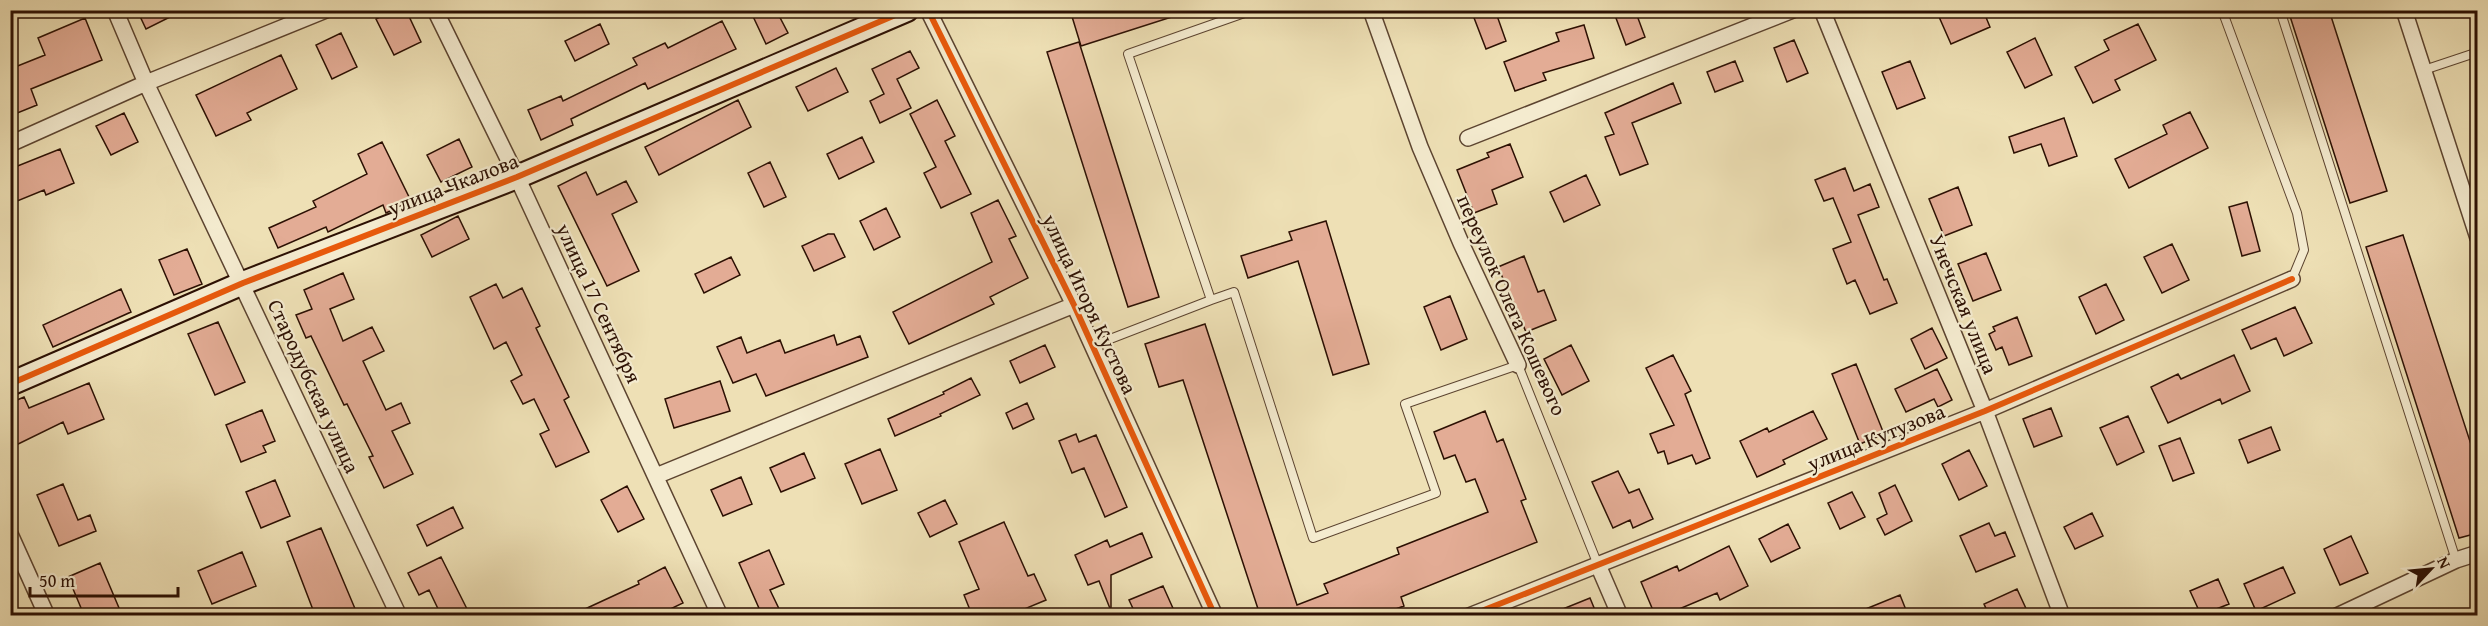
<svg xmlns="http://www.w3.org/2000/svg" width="2488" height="626" font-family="'Gentium Book Plus',serif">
  <rect width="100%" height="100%" fill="#eee0b5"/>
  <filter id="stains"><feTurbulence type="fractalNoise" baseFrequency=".00333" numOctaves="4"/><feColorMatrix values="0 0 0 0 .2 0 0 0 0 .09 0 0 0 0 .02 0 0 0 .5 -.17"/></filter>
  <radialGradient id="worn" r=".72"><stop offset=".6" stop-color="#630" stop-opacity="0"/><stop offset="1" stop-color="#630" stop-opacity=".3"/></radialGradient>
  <path fill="#e3ac95" stroke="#2c1003" stroke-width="1.5" d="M137,10H184L146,29Z
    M393,10H406L421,42L394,55L376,19Z
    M750,10H776L788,33L766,44Z
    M1070,10H1180L1181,14L1081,46Z
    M1471,10H1495L1506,41L1486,49Z
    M1613,10H1635L1645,37L1626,45Z
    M1936,10H1983L1990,27L1951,44Z
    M2288,10H2329L2387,191L2350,203Z
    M85,18L102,60L31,89L37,105L10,116V69L45,55L38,38Z
    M722,21L736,49L648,89L645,83L571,119L573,125L541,140L528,110L561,96L563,101L637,65L633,58L665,43L668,48Z
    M600,24L609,44L575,61L565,41Z
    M2138,24L2156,60L2115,80L2120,90L2093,103L2075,67L2109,50L2104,40Z
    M1584,25L1594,58L1543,73L1546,80L1515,91L1504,62L1559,41L1556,33Z
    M341,33L357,67L332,79L316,45Z
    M2035,38L2052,75L2025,88L2007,52Z
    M1794,40L1808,73L1787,82L1774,48Z
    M1079,42L1159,297L1128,307L1047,52Z
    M910,51L919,68L897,79L911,108L880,123L870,101L884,94L872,69Z
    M281,55L297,89L247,113L251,120L216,136L196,95Z
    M1735,61L1743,81L1715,92L1707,72Z
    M1910,61L1925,98L1897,109L1882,72Z
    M836,68L848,92L808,111L796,87Z
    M1673,83L1681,103L1632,123L1648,164L1620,175L1605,137L1614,134L1605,113Z
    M738,100L751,127L659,175L645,147Z
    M937,100L955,136L945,141L971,194L941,208L924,173L936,167L910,114Z
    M2190,112L2208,148L2129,188L2115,159L2167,134L2163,125Z
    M124,113L138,142L111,155L96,126Z
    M2064,118L2077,156L2049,166L2041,144L2014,153L2009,137Z
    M862,137L874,162L839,179L827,154Z
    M459,139L472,167L441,182L427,155Z
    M382,142L411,201L386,213L383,205L328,232L326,227L278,248L269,228L316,207L313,201L367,174L358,154Z
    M1510,144L1523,177L1492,190L1497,204L1474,213L1457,170L1489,157L1487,153Z
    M60,149L74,183L46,195L44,190L10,204V169Z
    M770,162L786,197L764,207L748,173Z
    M1845,168L1854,191L1870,184L1879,207L1858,215L1884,280L1887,279L1897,303L1870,314L1855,280L1847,284L1833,249L1851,242L1833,198L1824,201L1815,180Z
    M586,172L597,195L626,181L637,202L612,214L639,271L607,286L558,186Z
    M1586,175L1600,205L1564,222L1550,192Z
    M1958,187L1972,225L1944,236L1929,199Z
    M998,200L1016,236L1009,239L1028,278L990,297L994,304L909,344L893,312L992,262L971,213Z
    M2247,202L2260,251L2242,256L2229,207Z
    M886,208L900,237L874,250L860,221Z
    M458,216L469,239L432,257L421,235Z
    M1326,221L1369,364L1333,375L1298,261L1248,278L1241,256L1292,240L1289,232Z
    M828,234H834L845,257L814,271L802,246Z
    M2403,235L2478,466V533L2459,538L2366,247Z
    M2172,244L2189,280L2162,293L2144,257Z
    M187,249L202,284L174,295L159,260Z
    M1986,253L2001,290L1973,301L1958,264Z
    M1524,256L1538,292L1544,290L1556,320L1526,332L1498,267Z
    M731,257L740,275L704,293L695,274Z
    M343,273L354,299L330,309L343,341L372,327L384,351L363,361L386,410L401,403L410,423L392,431L413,474L384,488L369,457L373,456L347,404L344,405L311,336L306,338L296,315L312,309L304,290Z
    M496,284L503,298L522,288L540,326L536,328L569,397L564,400L589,452L556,467L540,434L549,430L534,399L523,404L511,381L522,375L506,342L494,349L470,297Z
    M2106,284L2124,320L2096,334L2079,297Z
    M121,289L131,312L53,347L43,325Z
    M1450,296L1467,339L1441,350L1424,307Z
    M2295,307L2312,343L2284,356L2276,338L2251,349L2242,330Z
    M2017,317L2032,356L2009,365L2002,347L1996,350L1989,334L1995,331L1993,327Z
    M218,322L245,382L215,395L188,334Z
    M1205,324L1297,605L1328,593L1324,584L1399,554L1397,548L1488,512L1475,479L1466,482L1455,455L1444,459L1434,432L1485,411L1497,442L1503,439L1526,499L1521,501L1537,542L1401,597L1404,606L1379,615H1260L1183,380L1159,387L1145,344Z
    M1932,328L1947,358L1925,369L1911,339Z
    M834,335L837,345L860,336L868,357L766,396L756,374L733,383L717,347L741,337L747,353L780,340L785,353Z
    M1045,345L1055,367L1020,383L1010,361Z
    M1571,345L1589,381L1562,395L1544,359Z
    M1673,355L1691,391L1685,394L1710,458L1696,464L1692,455L1668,464L1664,451L1658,453L1650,434L1674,425L1646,368Z
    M2234,355L2250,391L2222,404L2220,399L2168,423L2151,387L2178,374L2181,379Z
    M1856,364L1884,434L1860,444L1832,374Z
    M1937,369L1952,400L1938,407L1934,399L1906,412L1895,389Z
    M971,378L980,395L940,414L941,416L895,436L888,419L944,394L943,392Z
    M720,381L730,411L674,428L665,399Z
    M89,383L104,419L68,434L63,422L10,448V403L24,397L29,408Z
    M1027,403L1034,419L1013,429L1006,413Z
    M2051,408L2062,436L2034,447L2023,419Z
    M262,410L275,441L263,446L266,452L241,462L226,425Z
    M1813,411L1827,439L1783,460L1785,464L1757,477L1740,441L1767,428L1769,432Z
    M2128,416L2144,452L2117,465L2100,428Z
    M2271,427L2280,450L2248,463L2239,440Z
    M1076,434L1079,442L1096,435L1127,507L1105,517L1084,468L1072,473L1059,441Z
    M2180,438L2194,473L2173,481L2159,446Z
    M880,449L897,490L862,504L845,464Z
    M1969,450L1987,486L1959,500L1942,464Z
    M804,453L815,478L781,492L770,468Z
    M1618,471L1629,493L1639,489L1653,519L1633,528L1630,520L1613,528L1592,482Z
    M741,477L752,504L723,516L711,490Z
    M275,480L290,516L261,528L246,492Z
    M63,484L78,520L90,515L96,531L59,546L37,495Z
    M1895,485L1912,521L1885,535L1877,519L1887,514L1879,493Z
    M627,486L644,519L618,532L601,500Z
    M1852,492L1865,517L1840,529L1828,503Z
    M945,500L957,524L930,537L918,513Z
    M453,507L463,528L427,546L417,525Z
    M2092,513L2103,536L2075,549L2064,527Z
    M1004,522L1028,576L1034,574L1046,600L1010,615H972L964,595L979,589L959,542Z
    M1989,523L1995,536L2005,532L2015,556L1976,572L1960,536Z
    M1788,524L1800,548L1771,562L1759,539Z
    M321,528L356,611L346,615H315L287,542Z
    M1142,533L1152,557L1111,575V611L1099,581L1088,585L1075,555L1107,540L1110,547Z
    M2351,536L2368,573L2340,585L2324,549Z
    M1729,546L1748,586L1720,600L1717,593L1665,615H1655L1641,582L1677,566L1679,571Z
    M769,550L784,584L770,590L782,615H762L739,563Z
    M242,552L256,586L212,604L198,571Z
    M441,557L470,615H441L429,590L419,595L408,573Z
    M100,563L122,615H84L68,577Z
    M665,567L683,603L658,615H572L639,584L638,581Z
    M2283,567L2295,593L2256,611L2244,584Z
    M2218,579L2229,604L2201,615L2190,591Z
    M1163,586L1176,615H1136L1129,600Z
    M2017,589L2029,615H1989L1984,604Z
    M1900,595L1908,615H1851Z
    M1590,598L1597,615H1548Z"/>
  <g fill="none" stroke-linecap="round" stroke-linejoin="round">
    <defs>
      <path id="lane" d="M2222,10L2297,213L2304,250L2292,279
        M2280,10L2456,560
        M2424,70L2478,52
        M1211,300L1234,292L1313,538L1436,493L1405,404L1518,365L1598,565
        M1092,346L1211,300L1128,54L1253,10"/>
      <path id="street" d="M115,10L146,83L399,616
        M435,10L517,177L720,616
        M928,10L1074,305L1215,616
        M1371,10L1420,147L1461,243L1518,365
        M1822,10L1985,411L2062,616
        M2404,10L2478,238
        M1468,138L1793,10
        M10,144L146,83L326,10
        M656,476L1074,305
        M10,534L47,616
        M1598,565L1620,616
        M1469,616L1985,411L2292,279
        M2337,616L2456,560L2478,553"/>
      <path id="secondary" d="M10,384L243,283L517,177L907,10"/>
    </defs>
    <use href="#lane" stroke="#5c4430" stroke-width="10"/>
    <use href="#street" stroke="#5c4430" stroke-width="18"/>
    <use href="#secondary" stroke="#2c1003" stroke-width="26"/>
    <use href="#lane" stroke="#f4ebcf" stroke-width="8"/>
    <use href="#street" stroke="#f4ebcf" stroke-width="15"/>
    <use href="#secondary" stroke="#f4ebcf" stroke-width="22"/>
    <defs>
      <path id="cycleway" d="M928,10L1074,305L1215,616
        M10,384L243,283L517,177L907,10
        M1469,616L1985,411L2292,279"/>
    </defs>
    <use href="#cycleway" stroke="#f4ebcf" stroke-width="10"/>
    <use href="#cycleway" stroke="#e8590c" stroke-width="6"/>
  </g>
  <g text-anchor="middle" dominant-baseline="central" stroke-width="4.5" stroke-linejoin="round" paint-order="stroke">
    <g font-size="21" fill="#2c1003" stroke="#f4ebcf">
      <text transform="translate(453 184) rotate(-21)">улица Чкалова</text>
      <text transform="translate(599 303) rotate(65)">улица 17 Сентября</text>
      <text transform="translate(1090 304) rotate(65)">улица Игоря Кустова</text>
      <text transform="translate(1964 304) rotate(68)">Унечская улица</text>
      <text transform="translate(1512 305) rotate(66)">переулок Олега Кошевого</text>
      <text transform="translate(314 386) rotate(65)">Стародубская улица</text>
      <text transform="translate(1876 437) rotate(-22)">улица Кутузова</text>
    </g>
  </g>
  <rect width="2488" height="626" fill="none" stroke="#eee0b5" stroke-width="36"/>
  <rect x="12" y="12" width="2464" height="602" fill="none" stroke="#2c1003" stroke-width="3"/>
  <rect x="18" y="18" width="2452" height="590" fill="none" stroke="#2c1003" stroke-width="1.5"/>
  <g transform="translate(2431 569) rotate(64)" stroke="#f4ebcf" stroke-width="4.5" paint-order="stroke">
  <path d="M0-4.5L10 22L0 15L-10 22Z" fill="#2c1003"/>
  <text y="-9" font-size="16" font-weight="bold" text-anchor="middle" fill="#2c1003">N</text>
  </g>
  <path d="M30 587v9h148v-9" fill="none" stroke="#2c1003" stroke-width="3"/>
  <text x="39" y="587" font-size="18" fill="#2c1003" stroke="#f4ebcf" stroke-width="4.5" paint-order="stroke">50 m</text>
  <rect width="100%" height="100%" filter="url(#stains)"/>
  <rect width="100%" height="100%" fill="url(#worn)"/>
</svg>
